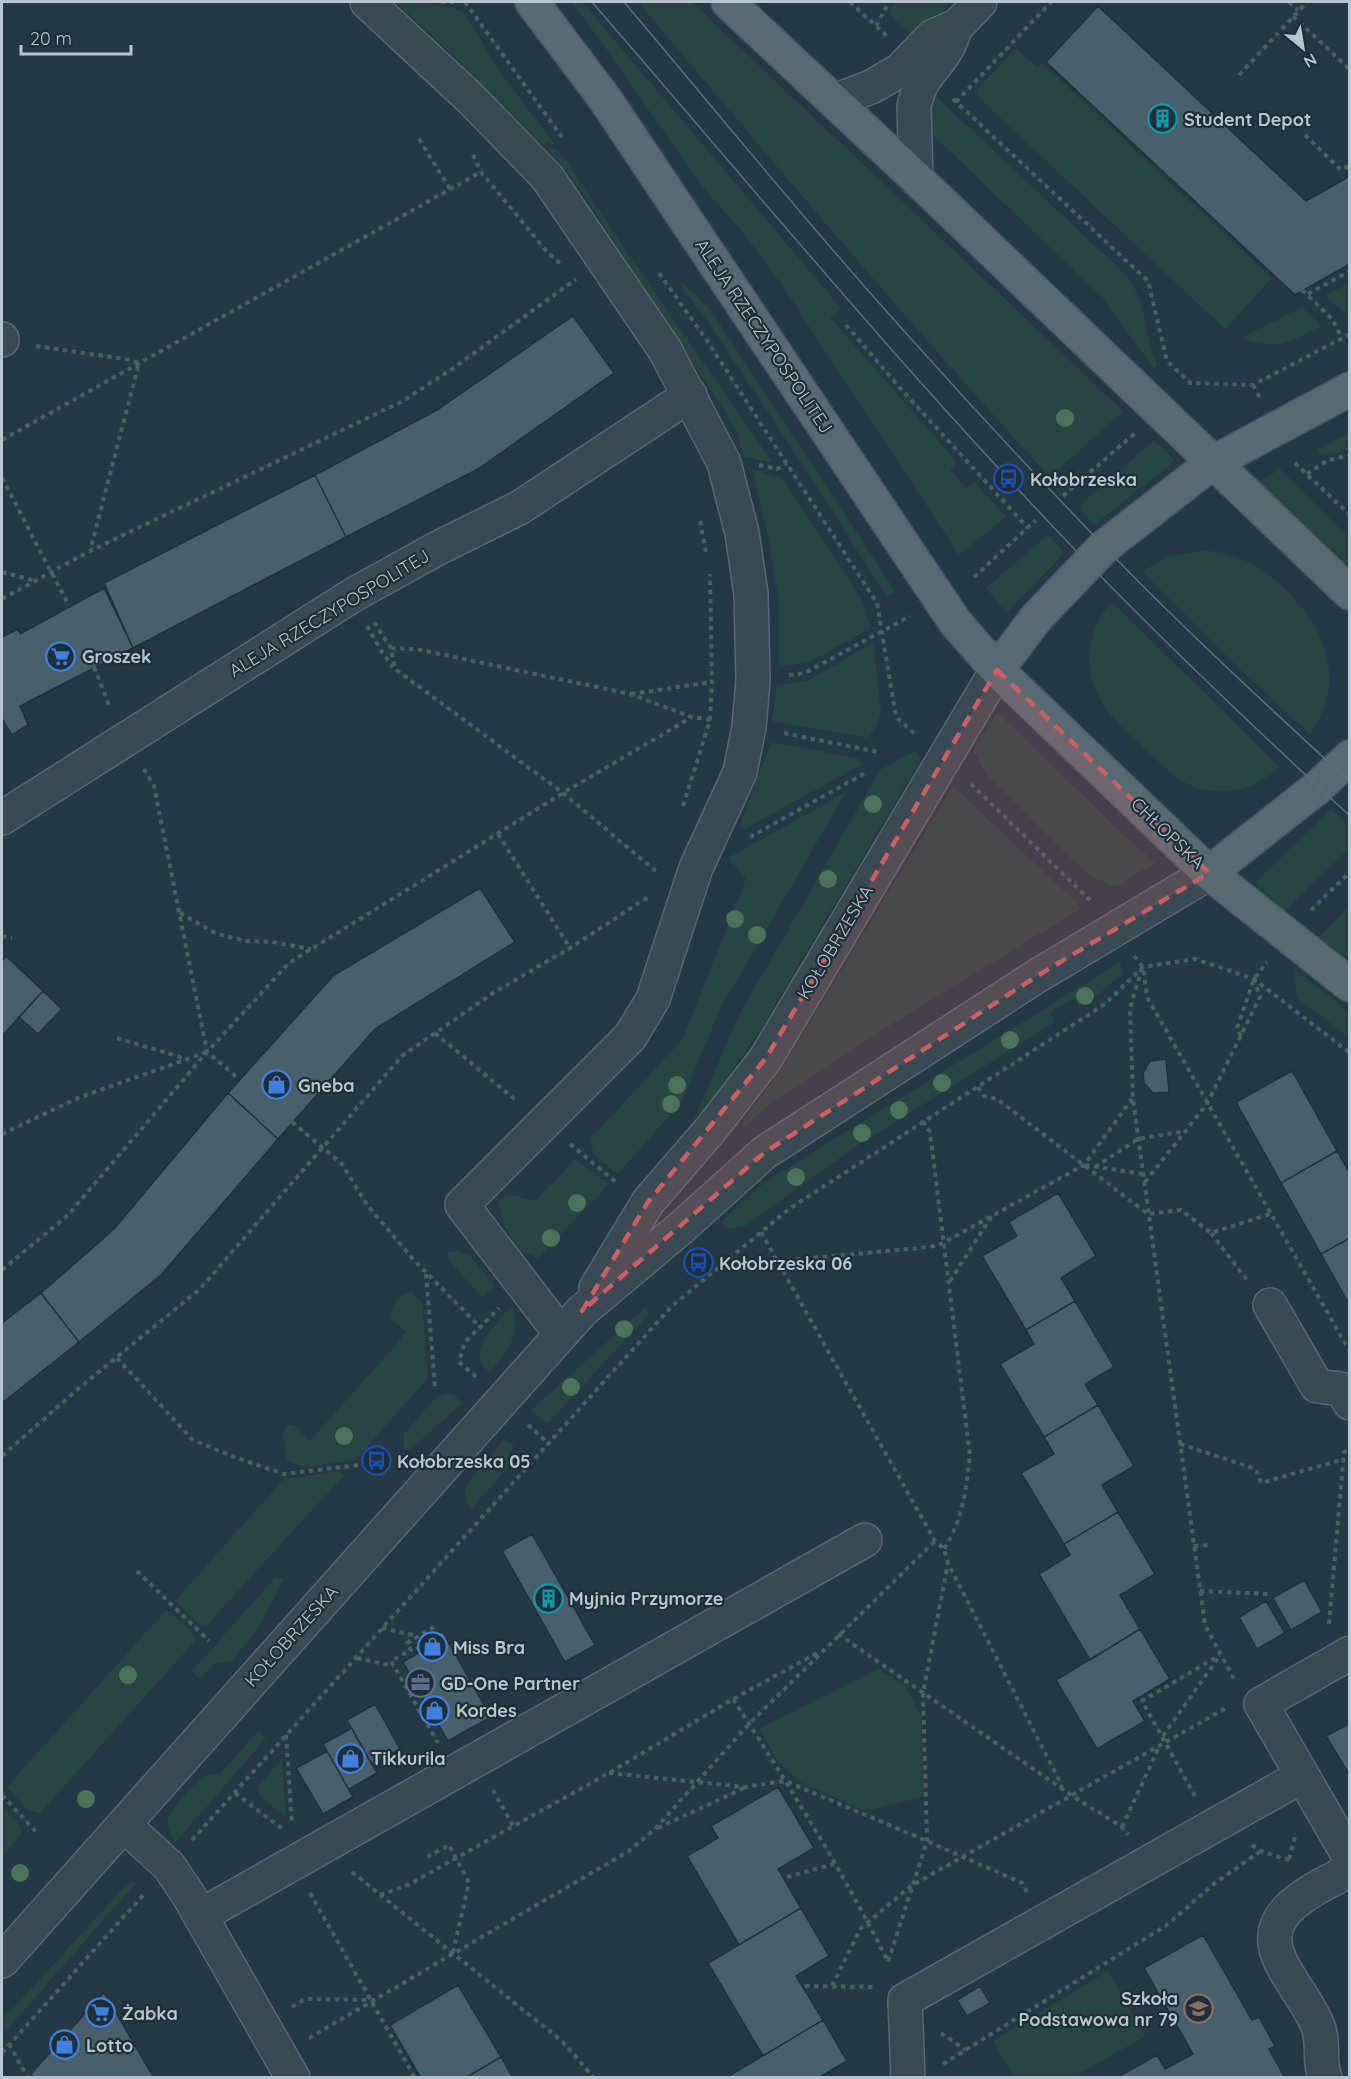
<svg xmlns="http://www.w3.org/2000/svg" width="1351" height="2079" font-family="Quicksand,sans-serif">
  <rect width="100%" height="100%" fill="#243945"/>
  <path fill="#274643" d="M396,2H418L450,7L465,13L497,68L555,145L548,143L543,145L461,68L462,64Z
    M571,2H582L841,308L830,318L957,462L950,470L966,488L975,482L1006,517L959,555L782,285L746,236L702,186L595,33Z
    M638,2H692L1123,411L1050,477C908,323 773,162 638,2Z
    M895,2H950L951,3L916,38L896,21L889,11Z
    M1016,48L1037,67L1042,63L1272,278L1225,329L974,93Z
    M929,90L1126,275C1150,307 1142,331 1157,365L1154,369L1102,297L933,135L928,125Z
    M546,146L557,149L567,162L628,254L773,463L743,456L737,433L729,418L578,186Z
    M682,282L700,299L714,315L895,591L887,597L797,456L702,313L682,289Z
    M1349,283V310L1344,313L1326,296Z
    M1302,307L1321,326C1290,342 1277,352 1242,338Z
    M1349,433V450L1322,455L1317,450Z
    M1154,440L1175,461L1094,525L1078,507Z
    M752,469L782,478L863,602L871,628L808,663L779,666V602L767,532Z
    M1280,469L1349,538V566L1260,482Z
    M1048,535L1064,553L1007,613L986,588Z
    M1206,550C1221,553 1236,556 1250,563C1265,570 1278,582 1290,594C1329,634 1345,685 1310,734L1247,676L1142,571L1169,557Z
    M1112,602L1280,767C1252,792 1212,801 1179,779C1166,770 1155,758 1144,748C1129,733 1111,719 1101,700C1082,669 1087,628 1112,602Z
    M873,643L881,712L876,726L868,738L772,721L777,685L807,681Z
    M997,712L1112,824L1155,863L1115,887L1087,874L987,775L973,750Z
    M771,742L858,758L861,765L745,829L740,826Z
    M915,751L922,757L759,1032L718,1091L694,1120L738,1017L880,770Z
    M953,786L1082,908L892,1024L770,1104L744,1127L741,1124L772,1082L795,1047Z
    M846,792L720,1009L682,1101L618,1174L594,1155L590,1139L682,1040L746,879L728,858Z
    M1331,809L1349,826V848L1285,911L1255,883Z
    M1349,907V959L1319,937Z
    M1120,962L1123,973L1100,993L1079,1005L1074,998L1049,1013L1055,1022L855,1147L745,1226L727,1228L721,1222L765,1182Z
    M1294,969L1349,1012V1037L1297,998Z
    M575,1159L609,1184L538,1258L519,1250L504,1226L498,1202L507,1194L536,1201Z
    M459,1251L471,1257L495,1286L482,1297L447,1258L448,1253Z
    M411,1291L422,1303L428,1378L355,1460L305,1467L287,1461L283,1433L287,1425H293L310,1441L397,1344L406,1331L390,1318C391,1303 399,1296 411,1291Z
    M512,1305C522,1336 508,1349 490,1372C462,1354 499,1321 512,1305Z
    M645,1308L650,1313L547,1424L531,1410Z
    M447,1393L454,1395L462,1403L409,1451L404,1448V1434L437,1396Z
    M504,1440L514,1446L508,1458L510,1465L472,1508L465,1501L466,1485Z
    M339,1471L344,1475L206,1626L198,1623L175,1601L284,1479Z
    M275,1578L284,1579L256,1631L231,1661L214,1664L200,1679L192,1671Z
    M166,1610L190,1630L195,1641L40,1813L28,1810L7,1787Z
    M878,1669L904,1685L921,1715L923,1797L870,1810L861,1809L800,1782L778,1761L759,1729Z
    M258,1731L266,1738L175,1843C172,1836 167,1828 168,1820C170,1806 195,1785 205,1775L220,1774Z
    M282,1759L286,1818L259,1795L258,1787Z
    M2,1808L19,1823L22,1833L2,1856Z
    M138,1881L2,2035V2017L16,2005L120,1892L130,1883Z
    M1108,1971L1145,2036L1074,2077H1014L993,2041Z"/>
  <path fill="#48606b" stroke="#20313c" stroke-width="1.5" d="M1098,6L1306,201L1350,176V264L1295,295L1046,62Z
    M573,316L614,373L478,469L346,537L315,475L437,410Z
    M315,475L346,537L133,648L104,583Z
    M104,588L133,648L20,706L28,725L12,735L2,719V637L18,629L20,634Z
    M480,888L515,942L375,1029L278,1139L228,1093L334,975Z
    M6,956L43,991L2,1036V961Z
    M43,991L62,1009L38,1034L19,1017Z
    M1166,1059L1169,1092L1153,1093L1144,1083L1143,1073L1150,1061Z
    M1292,1071L1337,1151L1281,1183L1236,1102Z
    M228,1093L278,1139L161,1275L79,1342L41,1293L114,1229Z
    M1337,1151L1350,1174V1238L1321,1254L1281,1183Z
    M1058,1193L1096,1256L1061,1278L1075,1301L1026,1330L982,1256L1017,1236L1009,1222Z
    M1350,1238V1306L1321,1254Z
    M41,1293L79,1342L2,1403V1323Z
    M1075,1301L1114,1367L1085,1384L1098,1405L1044,1437L1000,1364L1034,1344L1026,1330Z
    M1098,1405L1134,1466L1102,1485L1118,1512L1064,1544L1021,1473L1054,1454L1044,1437Z
    M1118,1512L1155,1574L1120,1595L1140,1629L1090,1660L1039,1574L1070,1555L1064,1544Z
    M532,1534L595,1645L565,1662L502,1551Z
    M1304,1580L1322,1612L1291,1630L1273,1598Z
    M1266,1601L1285,1633L1257,1649L1239,1617Z
    M1140,1629L1170,1679L1133,1701L1145,1721L1097,1749L1056,1680Z
    M442,1631L491,1717L448,1741L403,1662L418,1653L414,1647Z
    M375,1704L400,1749L372,1765L347,1720Z
    M347,1720L377,1773L349,1789L353,1797L323,1744L350,1729L345,1721Z
    M1350,1723V1776L1326,1736Z
    M323,1744L353,1797L323,1814L296,1768L326,1752L321,1745Z
    M778,1787L814,1848L778,1869L801,1908L739,1945L687,1856L718,1838L711,1826Z
    M801,1908L829,1956L796,1976L823,2020L763,2056L708,1963Z
    M1203,1935L1252,2020L1259,2017L1275,2046L1269,2049L1285,2078H1116L1157,2055L1165,2069L1193,2054L1144,1968Z
    M458,1985L501,2057L465,2078H421L390,2025Z
    M980,1986L990,2003L967,2016L957,2000Z
    M104,1992L154,2078H33L31,2074Z
    M823,2020L847,2061L818,2078H730L729,2076Z
    M501,2057L513,2078H465Z"/>
  <g fill="none" stroke-linecap="round" stroke-linejoin="round">
    <defs>
      <path id="minor" d="M367,2L471,99L547,177L665,350L724,463L742,533L751,594L753,680L749,727L740,772L696,868L653,999L630,1037L462,1205L561,1334
        M834,101L871,87L899,71L933,36L957,26L980,2
        M916,178L914,106C916,99 918,90 922,83C933,66 946,55 953,35
        M2,340V339
        M2,818L353,595L438,548L519,508L690,395
        M596,1288L648,1202L711,1129L766,1058L997,670
        M1270,1305L1317,1386L1341,1389L1350,1403
        M1350,1653L1261,1704L1350,1858
        M124,1825L169,1866L189,1896L293,2078
        M200,1916L865,1540
        M2,1961L582,1311L682,1227L764,1153L1037,976L1209,873
        M908,2078L905,2000L1302,1776
        M1325,2078C1318,2060 1325,2041 1317,2024C1307,2001 1290,1982 1280,1960C1257,1911 1316,1889 1350,1870"/>
      <path id="major" d="M532,2L605,99L955,622L997,670L1209,873L1350,985
        M728,2L916,178L1350,593
        M997,670L1037,617L1104,547L1212,463L1350,389
        M1209,873L1318,787L1350,757"/>
    </defs>
    <use href="#minor" stroke="#586872" stroke-width="36"/>
    <use href="#major" stroke="#465661" stroke-width="36"/>
    <path stroke="#476360" stroke-width="4" stroke-dasharray="4.5 4.5" stroke-linecap="butt" d="M441,2H454
      M465,2L564,140
      M850,2L887,36
      M1289,2L1298,10
      M1293,16L1350,70
      M876,26L889,2
      M1239,75L1307,2
      M953,99L1148,281L1167,361L1190,383L1253,385L1350,334
      M956,102L1051,2
      M1305,135L1341,170L1350,165
      M419,139L450,189
      M473,155L481,172L548,253L562,265
      M659,273L708,342L877,603L896,717L916,735
      M1302,290L1332,319L1342,338
      M1308,294L1350,271
      M846,325L900,388L1028,528
      M36,346L131,360L139,363L90,551
      M1253,385L1260,398
      M2,440L481,172
      M1295,463L1350,515
      M759,465L777,469L787,463
      M1307,474L1328,460L1350,455
      M2,478L69,606
      M1063,496L1135,433
      M700,521L706,552
      M2,572L36,581
      M974,577L1036,520
      M2,599L90,551L403,401L455,367L576,279
      M374,622L391,648L395,669L563,793L658,873
      M367,626L382,652L393,667
      M391,648L416,649L630,694L692,717L711,720
      M94,667L110,708
      M789,675L805,673L910,616
      M631,694L712,682
      M784,733L878,752
      M144,769L154,786L207,1052L239,1079
      M971,784L1092,902
      M683,806L710,720L712,682L710,574
      M498,834L570,948
      M750,837L867,772
      M1311,910L1350,872
      M180,913L217,934L246,941L272,942L311,949
      M2,936L12,938
      M1134,956L1143,967L1147,997L1350,1352
      M1142,968L1130,1008L1133,1099L1205,1625L1235,1681
      M435,1033L518,1102
      M1241,1036L1237,1028L1254,979L1267,962
      M117,1038L187,1059
      M978,1087L984,1096L997,1099L1148,1214L1181,1210L1211,1233L1270,1214
      M923,1121L930,1132L970,1456C966,1490 963,1519 944,1549
      M292,1122L342,1164L367,1205L413,1259L480,1327
      M2,1134L78,1098L207,1052
      M570,1144L617,1183
      M1085,1165L1143,1174
      M1095,1167L1138,1139L1186,1131
      M1145,1182L1207,1104L1260,997L1254,979
      M761,1232L935,1541L944,1549L948,1563L1059,1780L1062,1788
      M1211,1233L1247,1280
      M778,1261L930,1247L943,1243L1084,1165L1132,1099
      M2,1270L68,1215L207,1052L289,963L563,793L692,717
      M426,1274L435,1387
      M950,1281L993,1214
      M117,1358L193,1440L237,1458L284,1474L367,1464
      M476,1377L459,1362L465,1342L499,1308
      M528,1425L548,1443
      M1180,1444L1256,1469L1261,1483L1344,1459
      M2,1456L78,1389L200,1289L402,1056L493,993L570,948L648,897
      M1194,1546L1211,1545
      M137,1571L209,1641
      M1200,1591L1270,1594
      M1329,1624L1344,1452L1350,1449
      M434,1627L407,1643L411,1650L391,1661L438,1743
      M382,1628L417,1636
      M838,1634L1071,1795L1122,1827L1128,1835
      M357,1658L393,1666
      M733,1699C788,1784 843,1871 888,1962L927,1841L923,1693L948,1563
      M286,1735L292,1823
      M1163,1736L1218,1658
      M609,1773L744,1787L785,1781L927,1841L1022,1883L1027,1892
      M493,1790L513,1826
      M235,1793L284,1830
      M2,1795L37,1833
      M1195,1796L1142,1701L1220,1655
      M1122,1827L1159,1747
      M658,1828L744,1788
      M192,1840L671,1307L789,1209L1105,1004L1143,967L1195,959L1254,979L1350,1053
      M1252,1845L1261,1851L1291,1861
      M427,1857L449,1845L469,1883L453,1952
      M1289,1859L1296,1833
      M352,1872L563,2042L594,2078
      M787,1877L834,1864
      M310,1893L415,2078
      M380,1895L408,1885L431,1872L609,1773L733,1699L817,1653
      M805,1986L873,1987
      M832,1986L861,1928L911,1886L1226,1708
      M292,2007L305,1999L372,2000
      M941,2033L965,2050
      M309,2038L629,1851L656,1828L749,1724L935,1541
      M9,2044L28,2078
      M2,2053L145,1893
      M943,2064L1167,1925L1215,1883L1261,1851"/>
    <use href="#minor" stroke="#394a54" stroke-width="33"/>
    <use href="#major" stroke="#576a74" stroke-width="33"/>
    <path stroke="#5b6f7c" stroke-width="1.5" d="M592,2C747,181 898,364 1061,535C1154,633 1251,725 1350,816
      M624,2C723,119 820,239 923,352C974,409 1027,466 1080,521C1165,612 1258,697 1350,782"/>
  </g>
  <g fill="#4c725a">
    <circle cx="1065" cy="418" r="9"/>
    <circle cx="873" cy="804" r="9"/>
    <circle cx="828" cy="879" r="9"/>
    <circle cx="735" cy="919" r="9"/>
    <circle cx="757" cy="935" r="9"/>
    <circle cx="1085" cy="996" r="9"/>
    <circle cx="1010" cy="1040" r="9"/>
    <circle cx="942" cy="1083" r="9"/>
    <circle cx="677" cy="1085" r="9"/>
    <circle cx="671" cy="1104" r="9"/>
    <circle cx="899" cy="1110" r="9"/>
    <circle cx="862" cy="1133" r="9"/>
    <circle cx="796" cy="1177" r="9"/>
    <circle cx="577" cy="1203" r="9"/>
    <circle cx="551" cy="1238" r="9"/>
    <circle cx="624" cy="1329" r="9"/>
    <circle cx="571" cy="1387" r="9"/>
    <circle cx="344" cy="1436" r="9"/>
    <circle cx="128" cy="1675" r="9"/>
    <circle cx="86" cy="1799" r="9"/>
    <circle cx="20" cy="1873" r="9"/>
  </g>
  <path fill="#cb5f62" fill-opacity="0.2" stroke="#cb5f62" stroke-width="4.5" stroke-dasharray="12 8" stroke-linejoin="round" d="M997,670L1209,873L1037,976L764,1153L582,1311L648,1202L766,1058Z"/>
  <defs>
    <symbol id="building-ring" viewBox="-11 -11 22 22"><circle r="9.5" fill="#1e2f3a" stroke="#0f9aa8" stroke-width="1.5"/><path d="M-4-6H4V6H1V3H-1V6H-4ZM-2.5-4.3h1.7v1.8h-1.7ZM.8-4.3h1.7v1.8H.8ZM-2.5-1h1.7V.8h-1.7ZM.8-1h1.7V.8H.8Z" fill="#0f9aa8"/></symbol>
    <symbol id="bus-ring" viewBox="-11 -11 22 22"><circle r="9.5" fill="#1e2f3a" stroke="#1a4fb4" stroke-width="1.5"/><path d="M-5-6H5V4H4V6H2V4H-2V6H-4V4H-5ZM-3.5-4V0h7V-4ZM-3.5 1.2v1.5H-2V1.2ZM2 1.2v1.5H3.5V1.2Z" fill="#1a4fb4"/></symbol>
    <symbol id="supermarket-ring" viewBox="-11 -11 22 22"><circle r="9.5" fill="#1e2f3a" stroke="#3f7fe0" stroke-width="1.5"/><path d="M-6-5.5h2.5l.6 2H6L4.5 2H-2.5L-4.4-4H-6ZM-1.5 3.2a1.3 1.3 0 1 0 .1 0ZM3 3.2a1.3 1.3 0 1 0 .1 0Z" fill="#3f7fe0"/></symbol>
    <symbol id="shop-ring" viewBox="-11 -11 22 22"><circle r="9.5" fill="#1e2f3a" stroke="#3f7fe0" stroke-width="1.5"/><path d="M-5-2.5h2.3a2.7 3.5 0 0 1 5.4 0H5L5.5 6h-11ZM-1.5-2.5h3a1.5 2.3 0 0 0-3 0Z" fill="#3f7fe0"/></symbol>
    <symbol id="office-ring" viewBox="-11 -11 22 22"><circle r="9.5" fill="#1e2f3a" stroke="#5c6f8a" stroke-width="1.5"/><path d="M-6-3h4V-5.5h4V-3h4V5H-6ZM-1-4.5V-3h2v-1.5ZM-6 0V1H6V0Z" fill="#5c6f8a"/></symbol>
    <symbol id="school-ring" viewBox="-11 -11 22 22"><circle r="9.5" fill="#1e2f3a" stroke="#8d6e63" stroke-width="1.5"/><path d="M0-5L7-2L0 1L-7-2ZM-4 1L0 2.5L4 1V4Q0 6-4 4Z" fill="#8d6e63"/></symbol>
  </defs>
  <g fill-rule="evenodd">
    <use href="#building-ring" x="1146" y="102" width="33" height="33"/>
    <use href="#bus-ring" x="992" y="462" width="33" height="33"/>
    <use href="#supermarket-ring" x="44" y="640" width="33" height="33"/>
    <use href="#shop-ring" x="260" y="1068" width="33" height="33"/>
    <use href="#bus-ring" x="682" y="1246" width="33" height="33"/>
    <use href="#bus-ring" x="360" y="1444" width="33" height="33"/>
    <use href="#building-ring" x="532" y="1582" width="33" height="33"/>
    <use href="#shop-ring" x="416" y="1630" width="33" height="33"/>
    <use href="#office-ring" x="404" y="1666" width="33" height="33"/>
    <use href="#shop-ring" x="418" y="1694" width="33" height="33"/>
    <use href="#shop-ring" x="334" y="1742" width="33" height="33"/>
    <use href="#school-ring" x="1182" y="1992" width="33" height="33"/>
    <use href="#supermarket-ring" x="84" y="1996" width="33" height="33"/>
    <use href="#shop-ring" x="48" y="2028" width="33" height="33"/>
  </g>
  <g text-anchor="middle" dominant-baseline="central" stroke-width="4.5" stroke-linejoin="round" paint-order="stroke">
    <g font-size="18" font-weight="bold" fill="#b7c5ce" stroke="#1e2f3a" text-anchor="start">
      <text x="1184" y="119">Student Depot</text>
      <text x="1030" y="479">Kołobrzeska</text>
      <text x="82" y="656">Groszek</text>
      <text x="298" y="1085">Gneba</text>
      <text x="719" y="1263">Kołobrzeska 06</text>
      <text x="397" y="1461">Kołobrzeska 05</text>
      <text x="569" y="1598">Myjnia Przymorze</text>
      <text x="453" y="1647">Miss Bra</text>
      <text x="441" y="1683">GD-One Partner</text>
      <text x="456" y="1710">Kordes</text>
      <text x="371" y="1758">Tikkurila</text>
      <text x="1178" y="1998" text-anchor="end">Szkoła<tspan x="1178" dy="21">Podstawowa nr 79</tspan></text>
      <text x="122" y="2013">Żabka</text>
      <text x="86" y="2045">Lotto</text>
    </g>
    <g font-size="18" fill="#b7c5ce" stroke="#1e2f3a">
      <text transform="translate(764 336) rotate(56)">ALEJA RZECZYPOSPOLITEJ</text>
      <text transform="translate(329 613) rotate(-31)">ALEJA RZECZYPOSPOLITEJ</text>
      <text transform="translate(1168 833) rotate(44)">CHŁOPSKA</text>
      <text transform="translate(835 942) rotate(-59)">KOŁOBRZESKA</text>
      <text transform="translate(291 1636) rotate(-48)">KOŁOBRZESKA</text>
    </g>
  </g>
  <rect width="1351" height="2079" fill="none" stroke="#b7c5ce" stroke-width="6"/>
  <g transform="translate(1303 48) rotate(150)" stroke="#1e2f3a" stroke-width="4.5" paint-order="stroke">
  <path d="M0-4.5L10 22L0 15L-10 22Z" fill="#b7c5ce"/>
  <text y="-9" font-size="16" font-weight="bold" text-anchor="middle" fill="#b7c5ce">N</text>
  </g>
  <path d="M21 45v9h110v-9" fill="none" stroke="#b7c5ce" stroke-width="3"/>
  <text x="30" y="45" font-size="18" fill="#b7c5ce" stroke="#1e2f3a" stroke-width="4.5" paint-order="stroke">20 m</text>
</svg>
